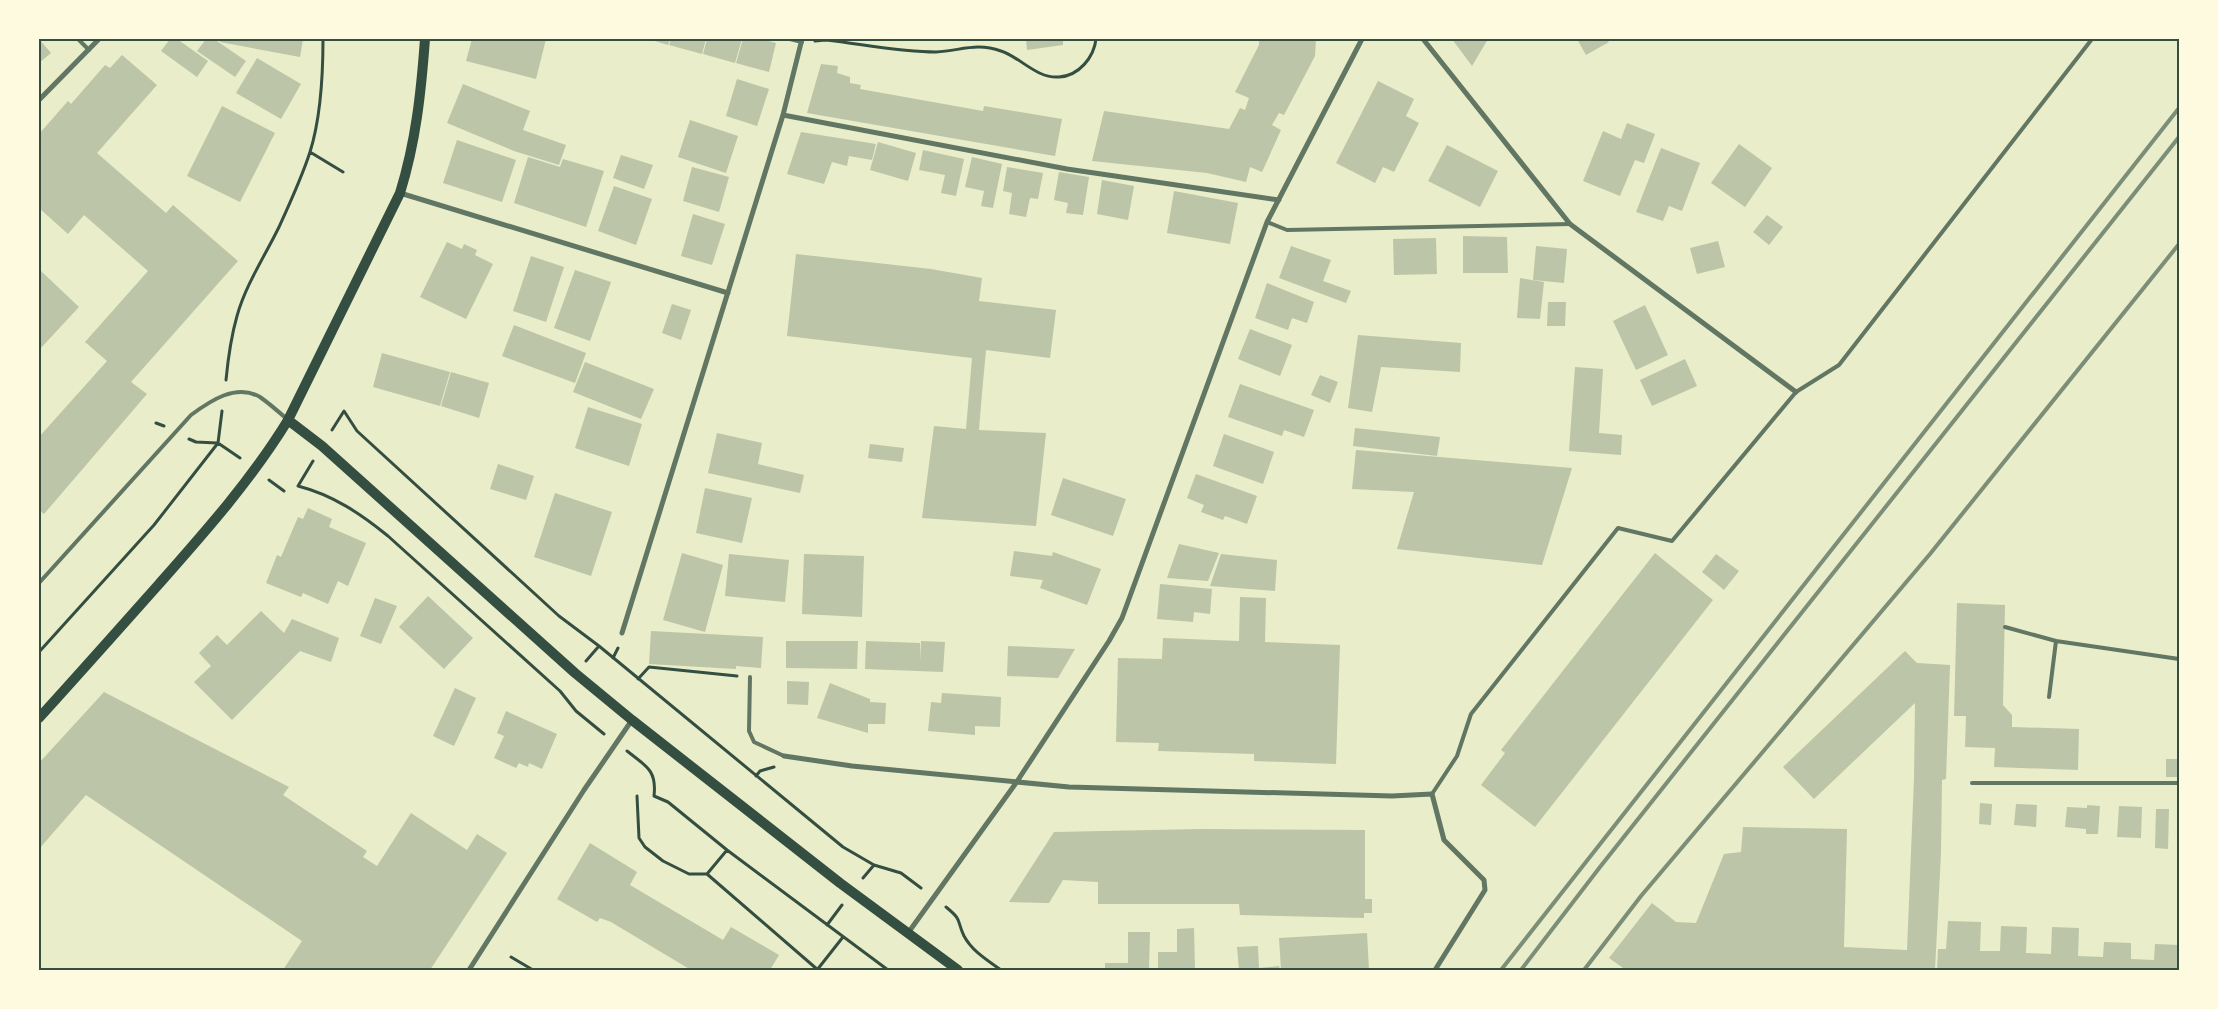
<svg xmlns="http://www.w3.org/2000/svg" width="2218" height="1009" font-family="Arial,sans-serif">
  <rect width="100%" height="100%" fill="#e9edc9"/>
  <path fill="#bcc5a7" d="M39,39L51,53L39,63Z
    M170,39H177L208,61L197,77L161,51Z
    M206,39H214L246,61L235,77L197,51Z
    M220,39H303L300,57L220,42Z
    M472,39H546L536,79L466,61Z
    M648,39H670L668,45Z
    M671,39H706L702,54L669,45Z
    M707,39H742L735,63L703,54Z
    M743,39H762L776,43L769,72L736,63Z
    M1026,39H1063V45L1027,50Z
    M1259,39H1316L1315,56L1284,115L1279,113L1272,125L1281,130L1262,172L1250,167L1246,182L1207,173L1092,161L1104,111L1229,129L1240,108L1245,110L1249,98L1235,92L1259,45Z
    M1452,39H1488L1472,66Z
    M1577,39H1606L1609,42L1586,55Z
    M122,55L157,85L97,153L166,213L173,205L238,261L131,382L147,394L44,514L39,510V437L107,361L85,342L148,271L84,215L68,234L39,208V134L68,101L71,104L105,65L110,68Z
    M257,58L301,84L281,119L236,93Z
    M821,64L838,66L837,73L850,77V83L861,85L860,89L983,111L984,106L1062,119L1055,156L807,113Z
    M737,79L769,89L757,126L726,116Z
    M1378,81L1414,99L1406,116L1419,123L1394,172L1383,167L1375,183L1336,163Z
    M463,84L530,111L523,130L566,145L559,165L514,151L447,123Z
    M222,106L275,133L240,202L187,176Z
    M690,120L738,136L726,173L678,157Z
    M1627,123L1655,134L1644,163L1635,160L1620,196L1583,181L1603,131L1621,139Z
    M801,132L876,144L872,160L849,156L847,166L832,162L824,184L787,174Z
    M457,140L516,160L502,202L443,183Z
    M878,142L916,153L908,181L870,170Z
    M1739,144L1772,168L1745,207L1711,183Z
    M1447,145L1498,171L1480,207L1428,181Z
    M1661,148L1700,163L1682,211L1669,206L1663,221L1636,212Z
    M923,150L964,159L956,196L941,193L945,175L919,170Z
    M621,155L653,165L644,189L613,178Z
    M528,157L560,167L563,159L604,171L586,227L514,203Z
    M972,157L1002,164L993,208L981,206L984,191L965,187Z
    M692,167L729,177L719,212L683,201Z
    M1007,167L1043,173L1038,199L1030,198L1026,217L1009,214L1012,193L1003,191Z
    M1059,172L1089,177L1083,215L1066,213L1068,203L1054,200Z
    M1102,180L1134,186L1128,220L1097,214Z
    M614,186L652,199L636,245L598,231Z
    M1174,191L1238,203L1230,244L1167,233Z
    M693,214L725,224L712,265L681,256Z
    M1767,215L1783,227L1769,245L1753,232Z
    M1463,236L1507,237L1508,273H1463Z
    M1436,238L1437,274L1394,275L1393,239Z
    M1718,241L1725,267L1697,274L1690,248Z
    M447,242L462,249L464,244L477,250L475,255L493,264L466,319L420,297Z
    M1291,246L1331,260L1323,281L1351,291L1346,303L1279,278Z
    M1536,246L1567,249L1564,283L1533,280Z
    M796,254L931,269L982,278L979,301L1056,310L1050,358L986,350L982,393L979,430L1046,433L1036,526L922,518L934,426L966,429L972,358L787,336Z
    M531,256L564,267L546,322L513,311Z
    M575,270L611,282L590,341L554,328Z
    M41,271L79,307L39,350V274Z
    M1520,278L1544,282L1540,319L1517,318Z
    M1267,283L1314,302L1307,323L1292,318L1288,330L1255,318Z
    M1548,302H1566L1565,326H1547Z
    M672,304L691,310L681,340L662,333Z
    M1645,305L1668,355L1636,370L1613,321Z
    M514,325L586,353L575,383L502,356Z
    M1250,329L1292,345L1280,376L1238,359Z
    M1358,335L1461,343L1460,372L1381,367L1372,412L1348,408Z
    M382,353L450,372L440,406L373,387Z
    M1685,359L1697,386L1652,406L1640,380Z
    M585,362L654,389L641,419L573,392Z
    M1575,367L1603,369L1599,433L1622,435L1621,455L1569,451Z
    M451,372L489,383L479,418L441,406Z
    M1320,375L1338,382L1330,403L1311,395Z
    M1240,384L1314,410L1304,437L1284,430L1282,436L1228,417Z
    M588,407L642,424L629,466L575,448Z
    M1355,428L1440,437L1437,456L1353,446Z
    M717,433L762,443L758,464L804,475L800,493L708,473Z
    M1224,434L1274,452L1263,484L1213,466Z
    M870,444L904,448L902,462L868,458Z
    M1356,450L1572,468L1542,565L1397,549L1414,492L1352,489Z
    M498,464L534,476L526,500L490,489Z
    M1196,474L1257,496L1247,524L1225,516L1223,520L1201,512L1204,505L1187,498Z
    M1063,478L1126,499L1113,536L1051,515Z
    M705,488L752,498L742,543L696,533Z
    M555,493L612,512L591,576L534,557Z
    M308,508L332,519L329,527L366,543L348,586L338,581L328,604L303,593L301,597L266,583L277,555L281,557L298,517L303,519Z
    M1179,544L1219,553L1208,581L1167,578Z
    M1014,551L1052,556L1053,552L1101,569L1087,605L1040,588L1043,580L1010,576Z
    M682,553L723,565L705,632L663,620Z
    M1655,553L1713,600L1535,827L1481,785L1505,753L1501,750Z
    M729,554L789,560L785,602L725,596Z
    M804,554L864,556L862,617L802,614Z
    M1221,554L1277,560L1275,591L1210,586Z
    M1716,554L1739,571L1724,590L1702,572Z
    M1160,584L1212,589L1210,614L1194,612L1193,622L1157,619Z
    M428,596L473,638L444,669L399,627Z
    M1240,597L1266,598L1265,642L1340,645L1336,764L1254,761V754L1158,751L1159,743L1116,742L1118,658L1162,659L1163,638L1239,641Z
    M375,598L397,606L381,644L360,636Z
    M1957,603L2005,605L2003,705L2012,715V727L2079,729L2078,770L1994,767L1995,748L1965,747L1966,716H1954Z
    M261,611L284,633L292,619L339,638L331,662L300,651L232,720L194,682L211,666L199,653L217,635L227,645Z
    M651,631L763,637L761,668L736,666V669L649,664Z
    M786,641H858L857,669L786,668Z
    M866,641L920,643V662L921,641L945,642L943,672L865,669Z
    M1008,646L1075,649L1058,678L1007,676Z
    M1905,651L1917,663L1950,665L1946,779L1942,780L1941,853L1935,970H1626L1609,958L1652,903L1676,922L1696,923L1724,854L1741,852L1743,827L1847,829L1844,947L1907,950L1914,779L1915,703L1814,799L1783,767Z
    M787,681L809,682L808,705L787,704Z
    M830,683L870,699V702L886,703L885,724H868V733L817,718Z
    M455,688L476,698L454,746L433,736Z
    M104,692L289,787L283,795L367,851L363,857L377,866L411,813L467,850L477,834L507,853L430,970H283L302,941L86,795L39,849V763Z
    M942,693L1001,697L1000,727L975,726V735L928,731L931,702L941,703Z
    M506,711L557,734L542,769L529,763L528,767L519,763L516,768L494,758L504,736L497,733Z
    M2166,759H2179V777H2166Z
    M1980,803L1992,804L1991,825L1979,824Z
    M2016,804L2037,805L2036,827L2014,825Z
    M2087,805L2100,806L2098,834H2086V829L2065,827L2067,807L2087,808Z
    M2119,806L2142,807L2141,838L2117,837Z
    M2156,809H2169L2168,849L2155,848Z
    M1202,829L1365,830V899H1372V913H1364V918L1240,915L1239,904H1098V882L1063,880L1049,903L1009,902L1054,832Z
    M590,843L637,872L630,885L723,940L731,927L779,955L770,970H691L611,922L600,918L597,922L557,899Z
    M1948,921L1981,922L1980,951H2000L2001,926L2027,927L2026,953L2051,954L2052,927L2079,928L2078,956L2103,957L2104,942L2131,943V959L2154,960L2155,944L2179,945V970H1937L1938,949H1946Z
    M1194,928L1195,970H1158V952H1177V929Z
    M1128,932H1150L1149,970H1105V963H1128Z
    M1367,933L1369,970H1281L1279,938Z
    M1258,946L1259,968L1279,966L1280,970H1239L1237,947Z"/>
  <g fill="none" stroke-linecap="round" stroke-linejoin="round">
    <path stroke="#344e41" stroke-width="3" d="M815,41L826,40C862,44 900,52 936,52C960,51 976,42 1001,51C1020,57 1037,79 1059,77C1079,76 1094,57 1096,39
      M310,152L343,172
      M226,380C228,359 231,337 237,316C246,284 265,256 279,227C290,203 302,177 310,152C321,117 323,76 323,39
      M222,411L218,443L240,458
      M156,423L164,426
      M332,430L344,411L357,431L559,616L599,646L843,847L874,865L901,873L921,888
      M189,439L196,442L217,443
      M313,461L298,486C333,495 361,514 388,536L560,691L576,711L604,734
      M269,480L284,491
      M39,652L154,525L218,443
      M613,658L618,648
      M586,661L599,646
      M638,679L649,667L737,676
      M627,751C646,766 657,770 654,796L668,802L727,850L888,970
      M756,776L760,771L774,767
      M637,796L639,838L645,847L663,861L689,874H707L727,850
      M707,874L818,970
      M863,878L874,865
      M946,907C963,921 956,919 964,936C972,951 987,960 1001,970
      M827,925L842,905
      M511,957L533,970
      M817,970L843,937"/>
    <path stroke="#617663" stroke-width="4" d="M78,39L89,50
      M790,39L802,42
      M1267,222L1287,230L1570,224
      M39,583L191,415C210,401 236,383 260,397C270,404 279,412 288,420
      M2005,627L2056,641
      M750,677L749,731L754,742L784,756
      M2049,697L2056,641L2179,659
      M1972,783H2179
      M1432,794L1457,756L1471,714L1618,528L1672,541L1796,392L1839,365L2092,39"/>
    <path stroke="#617663" stroke-width="5" d="M1423,39L1570,224L1796,392
      M39,100L99,39
      M783,115L1067,169L1279,200
      M400,193L728,293
      M622,633L783,115L802,39
      M784,756L852,766L1069,787L1392,796L1432,794L1444,840L1484,880L1485,890L1435,970
      M908,933L1016,783L1109,641L1122,618L1267,222L1362,39
      M469,970L584,790L632,720"/>
    <path stroke="#344e41" stroke-width="10" d="M288,420L322,446L575,673L632,720L840,883L958,970
      M39,718C79,674 119,629 159,584C205,532 252,479 288,420L400,193C416,141 421,93 425,39"/>
    <path stroke="#7c8e77" stroke-width="4" d="M1501,970L2179,108
      M1521,970L1600,867L2179,137
      M1584,970L1641,896L1930,554L2179,244"/>
  </g>
  <rect width="2218" height="1009" fill="none" stroke="#fefae0" stroke-width="80"/>
  <rect x="40" y="40" width="2138" height="929" fill="none" stroke="#344e41" stroke-width="2"/>
</svg>
